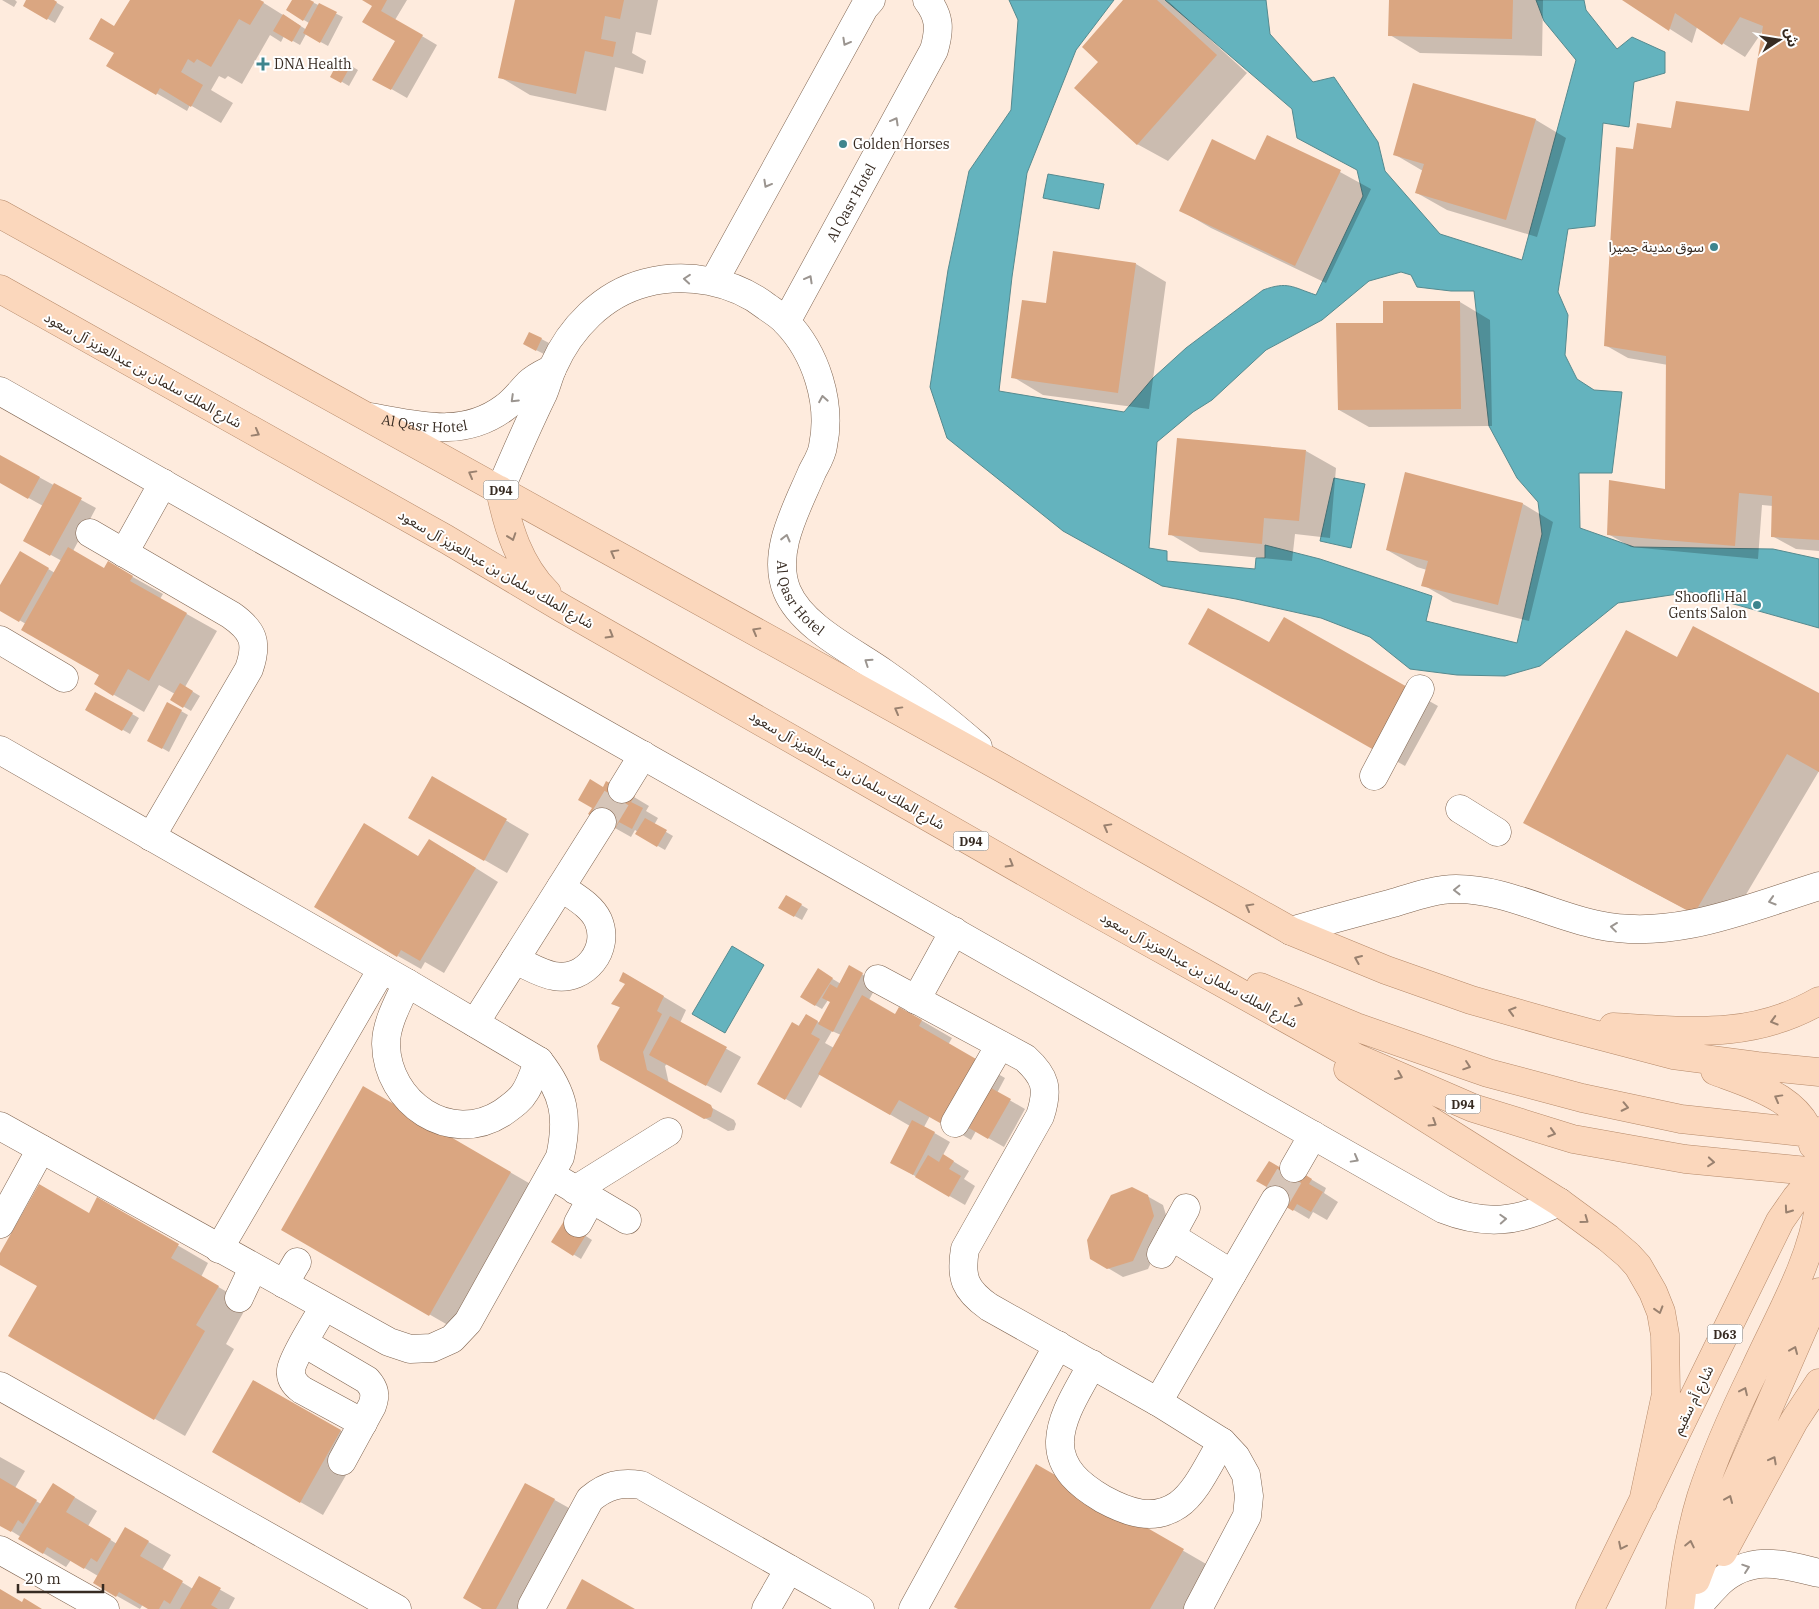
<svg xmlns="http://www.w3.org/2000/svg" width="1819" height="1609" font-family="'IBM Plex Serif','Noto Sans Arabic',serif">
  <rect width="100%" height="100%" fill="#feebdd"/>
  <path fill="#64b3be" stroke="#568a8f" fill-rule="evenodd" d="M1009,0H1114L1076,50L1027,173L1012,277L999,391L1124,412L1153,378L1186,348L1263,290C1288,281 1292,287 1316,295L1363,196L1357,170L1297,138L1292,109L1165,0H1266L1270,34L1313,82L1334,77L1378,142L1385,171L1440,234L1522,260L1576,60L1544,21L1536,0H1584L1586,10L1617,49L1632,37L1665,52V73L1634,82L1629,127L1603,123L1595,226L1568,229L1558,292L1568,315L1565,355L1577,379L1594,390L1622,392L1612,473H1579L1580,528L1634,547L1773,549L1819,559V628L1691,592L1618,603L1540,666L1505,676L1457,675L1410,669L1370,637L1321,618L1236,599L1162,586L1063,531L947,438L930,387L948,270L969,171L1011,110L1018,20ZM1401,272L1411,275L1417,287L1451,291H1474L1489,426L1517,478L1538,502L1542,534L1517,643L1426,621L1432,596L1320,559L1265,545V558H1256L1255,569L1167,561V551L1149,548L1157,442L1193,412L1212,400L1266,350L1322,320L1369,281Z
    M1048,174L1104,184L1099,209L1043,198Z
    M1334,478L1365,484L1351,548L1320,541Z
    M732,946L764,965L725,1033L692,1014Z"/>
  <path fill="#0003" fill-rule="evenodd" d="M2,0H15L17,2L14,7Z
    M28,0H52L64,7L55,23L24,5Z
    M131,0H259L307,30L309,23L287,10L293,0H308L343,17L328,46L306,34L300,45L284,36L281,42L270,35L242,84L228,76L225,79L219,76L211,90L233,103L221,123L190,105L187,111L108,65L115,53V27Z
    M364,0H407L395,20L437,45L407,98L374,79L396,40L373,5Z
    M516,0H658L651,35L636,32L632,53L646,61L643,74L615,67L606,111L530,95L500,77Z
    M1125,0H1165L1169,2L1247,73L1168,161L1137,144Z
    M1391,0H1543L1542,56L1420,53L1390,35Z
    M1624,0H1819V551L1796,549L1772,536L1773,506L1762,505L1758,559L1631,547L1608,534L1666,491L1668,365L1628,358L1605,345L1635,150L1672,130L1750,112L1764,29L1745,57L1697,27L1692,43Z
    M341,60L358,70L349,86L332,76Z
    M1414,84L1536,120L1566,138L1537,237L1447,210L1417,193L1423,171L1394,154Z
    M1268,137L1340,172L1371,189L1326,283L1211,228L1180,210L1256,161Z
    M1136,264L1166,282L1149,409L1043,395L1013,377L1047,304Z
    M1460,302L1490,320L1492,426L1369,427L1339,410L1385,324Z
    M530,333L549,343L544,354L532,348Z
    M1306,451L1336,468L1330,538L1295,534L1292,561L1200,552L1170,534Z
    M0,456L96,508L73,551L105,570L108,563L163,594L160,599L217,631L185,687L200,696L191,711L171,699L175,694L159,685L144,712L95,684L101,674L26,624L0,609V588L21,553L55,573L62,561L40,549L43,506L0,482Z
    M1406,474L1523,504L1553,522L1529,621L1453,602L1423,585L1427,570L1417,567L1387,550Z
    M1284,619L1438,706L1405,766L1190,644H1270Z
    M1677,659L1819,694V771L1725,930L1555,840Z
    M96,693L139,718L130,734L87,709Z
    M181,711L188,715L169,752L148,740Z
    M432,777L529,834L507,873L410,817Z
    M634,797L649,806L646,811L658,818L654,825L673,836L665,850L637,834L638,832L635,830L631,837L590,814Z
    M452,853L498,882L444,973L425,962L421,969L398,956L419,857Z
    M786,896L808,909L802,920L780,908Z
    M849,967L878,983L869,1000L896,1016L900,1008L952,1038L948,1045L1005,1078L997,1093L1025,1109L1004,1147L976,1131L971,1140L930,1116L924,1127L950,1142L943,1155L969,1171L964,1179L975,1186L965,1205L891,1162L910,1126L820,1074L801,1108L759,1083L806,1015L820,1023L832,1002L828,1000L822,1009L801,997L818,970L841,984ZM832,1031L841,1035L834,1048L825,1043Z
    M624,973L686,1010L680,1023L741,1057L721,1093L667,1064L665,1066L669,1084L734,1120L736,1124L734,1130L728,1131L601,1060L621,1008L613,1004L626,984Z
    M363,1088L541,1190L460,1332L283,1230Z
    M1285,1164L1326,1188L1324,1193L1338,1202L1327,1220L1313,1212L1309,1219L1270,1196Z
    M1147,1196L1163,1205L1169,1225L1148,1269L1123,1277L1091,1258Z
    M98,1199L208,1263L201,1277L248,1304L226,1344L234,1349L185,1436L10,1336L38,1286L0,1264V1256L89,1215Z
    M564,1222L592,1240L581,1259L553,1242Z
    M254,1381L364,1444L323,1515L213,1452Z
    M0,1457L25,1471L15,1488L41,1504L53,1484L97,1511L88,1526L117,1544L126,1529L171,1555L162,1570L193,1589L199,1578L235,1598L229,1609H150L143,1604L140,1609L94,1583L98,1576L71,1560L66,1567L20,1539L21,1537L0,1524Z
    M1037,1466L1213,1568L1190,1609H960Z
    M526,1484L578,1513L526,1609H484Z"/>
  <path fill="#daa681" d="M26,0H54L57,2L47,20L23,6Z
    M130,0H260L264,2L250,25L239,19L211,67L197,59L194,63L188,59L181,72L203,85L191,107L160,88L156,95L106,66L114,53L89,39L101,18L114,26Z
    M292,0H310L314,2L303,21L286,10Z
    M362,0H387L381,11L423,35L391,90L372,80L395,41L362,22L372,6Z
    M515,0H624L620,19L605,16L601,39L616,42L613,57L585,51L576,94L498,78Z
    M1123,0H1157L1217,55L1137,145L1074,88L1098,62L1082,47Z
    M1389,0H1513L1512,39L1388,36Z
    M1622,0H1819V540L1771,537L1772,496L1739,493L1735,546L1607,535L1609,480L1665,489L1666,356L1604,346L1616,147L1633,149L1637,123L1671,128L1676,101L1749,111L1763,26L1740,17L1722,45L1675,13L1669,31Z
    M319,3L337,12L320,43L303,33Z
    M283,14L301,26L292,42L273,31Z
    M340,58L351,65L341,83L330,77Z
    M1413,83L1536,119L1506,220L1415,193L1424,164L1393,155Z
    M1267,135L1341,170L1295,266L1179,211L1212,139L1255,160Z
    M1053,251L1136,263L1118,393L1011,378L1022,300L1046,303Z
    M1383,301H1460L1461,409L1338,410L1336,323H1383Z
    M529,332L542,338L536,351L523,344Z
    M1177,438L1306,450L1299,521L1264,518L1262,544L1168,535Z
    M0,455L40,477L28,499L0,483Z
    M1405,472L1523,503L1498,605L1421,586L1428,561L1386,550Z
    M54,483L82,498L50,556L23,541Z
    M68,547L104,568L108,561L133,576L130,581L187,613L149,681L128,669L113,696L94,684L99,675L21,630Z
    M20,551L49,568L19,622L0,611V585Z
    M1208,608L1269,642L1284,617L1409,688L1374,750L1188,644Z
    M1693,626L1819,693V772L1787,754L1694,914L1523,823L1626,630L1677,657Z
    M180,683L193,691L183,708L170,700Z
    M95,692L133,713L122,731L85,710Z
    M167,702L182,710L162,749L147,741Z
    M432,776L507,819L484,861L408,818Z
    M590,779L603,787L606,781L635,796L631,802L643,808L632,829L619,822L615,829L588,814L592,808L578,800Z
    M645,818L667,830L657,847L635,834Z
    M364,823L418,856L429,839L476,868L420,961L401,950L397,957L314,907Z
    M786,895L802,904L794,917L778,908Z
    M849,965L863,973L833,1032L818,1024L830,1002L822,998L830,984L837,988Z
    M818,968L833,978L815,1006L800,997Z
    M623,972L664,996L657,1011L662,1014L643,1052L647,1070L711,1105L713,1110L711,1117L704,1119L600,1060L597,1046L620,1007L611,1004L625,984L619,981Z
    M862,995L895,1014L899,1007L922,1020L919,1026L976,1059L940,1123L899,1100L890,1115L818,1074Z
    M806,1014L818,1021L811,1034L820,1039L785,1100L757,1084L792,1022L799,1026Z
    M670,1016L727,1047L706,1086L649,1055Z
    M363,1086L511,1172L429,1316L281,1230Z
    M991,1088L1011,1099L988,1139L969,1128Z
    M912,1120L935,1132L913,1175L890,1163Z
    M943,1154L954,1161L949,1169L961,1176L949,1197L915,1177L928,1155L939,1162Z
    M1269,1161L1281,1168L1285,1162L1312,1179L1309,1184L1323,1192L1311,1212L1297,1204L1293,1211L1268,1196L1272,1190L1256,1181Z
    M39,1184L89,1213L97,1197L179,1244L171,1258L219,1286L196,1325L205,1331L154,1420L8,1336L37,1286L0,1265V1253Z
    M1132,1187L1148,1195L1154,1216L1133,1261L1107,1269L1090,1259L1087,1240L1111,1195Z
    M564,1221L586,1235L573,1256L551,1242Z
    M253,1380L341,1430L300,1503L212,1452Z
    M1036,1464L1184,1549L1150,1609H958L954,1607Z
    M0,1478L37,1500L23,1524L18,1520L11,1532L0,1526Z
    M53,1483L75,1497L66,1512L111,1539L97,1562L91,1558L84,1569L47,1547L43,1554L18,1539Z
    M525,1483L555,1499L496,1609H482L463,1598Z
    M125,1527L149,1541L140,1556L183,1581L170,1604L164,1600L159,1609H148L119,1592L116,1597L93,1583Z
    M199,1576L221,1588L211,1605L218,1609H180Z
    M582,1579L635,1609H566Z
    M0,1589L22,1602L24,1598L42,1609H0Z"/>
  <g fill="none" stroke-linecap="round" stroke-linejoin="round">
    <path stroke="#d6c5b8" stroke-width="28" stroke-dasharray="28 14" stroke-linecap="butt" d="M602,822L622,789
      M1275,1200L1294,1168"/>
    <defs>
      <g id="minor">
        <path d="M714,281L864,8L871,0"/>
        <path id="s1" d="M786,322L934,50C940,29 940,17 927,0"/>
        <path d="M0,391L1443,1209C1486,1226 1518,1222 1559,1202"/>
        <path id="s2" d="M370,417C417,425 462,439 504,408C514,401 521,391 529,383C535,377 544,373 552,369"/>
        <path id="s3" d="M500,490C514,457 528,425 543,394C547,385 549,375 553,367C570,328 603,294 645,283C687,272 734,281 767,307C774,312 781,316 786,322C816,353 832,403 823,446C822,455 816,464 812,472C797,508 771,552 787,591C802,627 853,651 884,673C917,696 948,721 978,747"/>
        <path d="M90,533L231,615C254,631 258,643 249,669L151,837"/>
        <path d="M124,553L163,483"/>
        <path d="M0,640L64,678"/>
        <path d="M0,750L407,983L539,1061C564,1093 569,1117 560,1157L468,1322L452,1339L432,1348L410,1349L389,1342L0,1126"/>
        <path d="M1374,776L1420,689"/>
        <path d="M622,789L643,755"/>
        <path d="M1460,809L1497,832"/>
        <path d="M1291,931C1325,921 1359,912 1393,903C1413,897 1435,889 1456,889C1506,889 1550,915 1598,925C1674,941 1748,908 1819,886"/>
        <path d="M515,960C527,965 541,974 554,976C585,982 611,949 598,920C591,905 573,896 561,887"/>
        <path d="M878,979L1025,1058C1046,1077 1049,1089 1040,1116L965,1249C960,1278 965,1290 989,1307L1158,1402L1222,1442L1236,1457L1246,1475L1249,1496L1247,1516L1198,1609"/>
        <path d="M407,983C399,1001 386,1023 386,1044C387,1103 450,1146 502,1113C510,1107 520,1101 525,1092C531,1083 534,1071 539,1061"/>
        <path d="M916,1000L954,931"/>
        <path d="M475,1023L602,822"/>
        <path d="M955,1123L1000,1045"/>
        <path d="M1294,1168L1313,1135"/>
        <path d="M561,1181L627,1220"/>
        <path d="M575,1190L668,1132"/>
        <path d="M578,1223L591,1199"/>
        <path d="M0,1224L41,1149"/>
        <path d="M1171,1236L1232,1274"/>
        <path d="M219,1249L382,969"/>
        <path d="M1161,1254L1186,1208"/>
        <path d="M284,1284L297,1262"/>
        <path d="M239,1298L253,1268"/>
        <path d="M324,1307C317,1319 292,1359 291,1370C290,1379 295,1385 302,1390L363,1423"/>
        <path d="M304,1343L367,1380C375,1389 376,1395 372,1406L342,1461"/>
        <path d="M1092,1364C1080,1388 1061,1414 1060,1441C1059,1469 1081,1486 1103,1499C1127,1512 1153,1522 1178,1505C1197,1492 1210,1461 1222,1442"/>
        <path d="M0,1386L397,1609"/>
        <path d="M1158,1402L1275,1200"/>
        <path d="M0,1550L105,1609"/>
        <path d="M532,1606L590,1499C607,1485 620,1482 641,1485L860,1609"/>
        <path d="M766,1609L789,1569"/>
        <path d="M913,1609L1058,1345"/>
        <path d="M1696,1609C1703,1600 1711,1591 1719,1583C1750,1554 1783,1564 1819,1573"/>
      </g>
      <path id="major" d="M0,214L1002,768L1291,931L1386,970L1471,1000L1559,1025L1673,1055L1757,1066L1819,1072
        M0,289L446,539L562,608L1079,903L1355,1057L1473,1108L1573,1139L1685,1159L1819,1172
        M500,490C508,528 519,565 547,593
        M1260,987L1356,1027L1488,1073L1582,1098L1681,1119L1811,1133L1819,1131
        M1613,1027C1688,1031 1751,1040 1819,1001
        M1348,1069L1559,1202L1608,1238L1628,1255L1638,1266L1653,1292L1661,1312L1665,1335L1666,1394L1643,1502
        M1715,1071C1753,1085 1805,1099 1813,1145
        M1723,1552L1794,1421L1819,1383
        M1696,1580L1713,1535L1819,1292
        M1590,1609L1780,1221L1796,1198L1819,1171
        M1680,1609C1684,1571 1690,1533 1701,1497C1715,1454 1734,1412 1754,1371C1777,1320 1812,1261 1819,1206"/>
    </defs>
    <use href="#minor" stroke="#7f6450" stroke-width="29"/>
    <use href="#major" stroke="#b58969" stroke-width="29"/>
    <use href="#minor" stroke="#fff" stroke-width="28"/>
    <use href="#major" stroke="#fbd7bc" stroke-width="28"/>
  </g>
  <defs><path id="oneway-chevron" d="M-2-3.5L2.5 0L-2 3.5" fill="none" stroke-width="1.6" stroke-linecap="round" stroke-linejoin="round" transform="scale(1.25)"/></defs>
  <g stroke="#9b9590">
    <use href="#oneway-chevron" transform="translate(846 42) rotate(119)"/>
    <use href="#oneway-chevron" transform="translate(895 121) rotate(-61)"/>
    <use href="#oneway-chevron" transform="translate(767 184) rotate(119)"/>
    <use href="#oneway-chevron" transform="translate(687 279) rotate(-175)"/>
    <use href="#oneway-chevron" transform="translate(809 279) rotate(-61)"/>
    <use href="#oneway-chevron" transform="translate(514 399) rotate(136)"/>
    <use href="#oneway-chevron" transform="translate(823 399) rotate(-100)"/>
    <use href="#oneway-chevron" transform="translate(786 538) rotate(-76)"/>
    <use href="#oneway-chevron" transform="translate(868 662) rotate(-146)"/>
    <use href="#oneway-chevron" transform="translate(1457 890) rotate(179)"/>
    <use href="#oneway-chevron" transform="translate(1772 901) rotate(163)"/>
    <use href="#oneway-chevron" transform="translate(1614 927) rotate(-173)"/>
    <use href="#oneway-chevron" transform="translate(1355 1159) rotate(29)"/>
    <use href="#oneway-chevron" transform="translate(1503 1219) rotate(-3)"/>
    <use href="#oneway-chevron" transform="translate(1746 1568) rotate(-19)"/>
  </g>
  <g stroke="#99816f">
    <use href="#oneway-chevron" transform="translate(256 433) rotate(29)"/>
    <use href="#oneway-chevron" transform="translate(472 474) rotate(-151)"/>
    <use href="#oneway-chevron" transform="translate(512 537) rotate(71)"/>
    <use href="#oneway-chevron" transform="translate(614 553) rotate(-151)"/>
    <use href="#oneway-chevron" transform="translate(756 631) rotate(-151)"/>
    <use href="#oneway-chevron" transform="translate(610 635) rotate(30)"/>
    <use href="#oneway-chevron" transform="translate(898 710) rotate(-151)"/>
    <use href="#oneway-chevron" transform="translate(1107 827) rotate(-151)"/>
    <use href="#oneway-chevron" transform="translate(1010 864) rotate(30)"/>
    <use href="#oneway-chevron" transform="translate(1249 907) rotate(-151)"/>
    <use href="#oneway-chevron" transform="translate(1358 959) rotate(-157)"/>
    <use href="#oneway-chevron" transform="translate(1299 1003) rotate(22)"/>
    <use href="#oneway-chevron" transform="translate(1512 1011) rotate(-164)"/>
    <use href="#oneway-chevron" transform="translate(1774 1021) rotate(164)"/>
    <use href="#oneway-chevron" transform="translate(1467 1066) rotate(19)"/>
    <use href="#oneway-chevron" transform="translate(1399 1076) rotate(23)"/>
    <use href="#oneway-chevron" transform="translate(1778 1098) rotate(-151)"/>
    <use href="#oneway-chevron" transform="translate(1625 1107) rotate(12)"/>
    <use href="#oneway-chevron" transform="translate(1433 1123) rotate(32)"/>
    <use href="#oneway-chevron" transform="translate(1552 1133) rotate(17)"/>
    <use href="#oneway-chevron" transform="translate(1711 1162) rotate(5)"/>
    <use href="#oneway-chevron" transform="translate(1788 1210) rotate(125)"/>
    <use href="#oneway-chevron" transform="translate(1585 1220) rotate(36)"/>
    <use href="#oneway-chevron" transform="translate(1659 1310) rotate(73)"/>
    <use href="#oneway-chevron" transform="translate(1794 1350) rotate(-67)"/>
    <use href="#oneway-chevron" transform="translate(1744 1391) rotate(-65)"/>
    <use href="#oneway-chevron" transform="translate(1773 1460) rotate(-62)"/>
    <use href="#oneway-chevron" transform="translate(1729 1499) rotate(-67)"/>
    <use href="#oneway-chevron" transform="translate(1690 1544) rotate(-78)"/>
    <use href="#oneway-chevron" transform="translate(1622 1546) rotate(116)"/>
  </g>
  <g fill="#3e858e" stroke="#fff" stroke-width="2">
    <path d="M260.5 56.5h5v5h5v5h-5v5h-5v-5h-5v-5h5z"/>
    <circle cx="843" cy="144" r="5"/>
    <circle cx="1714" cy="247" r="5"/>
    <circle cx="1757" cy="605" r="5"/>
  </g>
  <g text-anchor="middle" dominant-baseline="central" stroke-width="4" stroke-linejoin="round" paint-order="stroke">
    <g fill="#fff" stroke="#736b64" stroke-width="1">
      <rect x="483.5" y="480.5" width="35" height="19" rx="4"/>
      <rect x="953.5" y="831.5" width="35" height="19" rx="4"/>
      <rect x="1445.5" y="1094.5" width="35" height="19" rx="4"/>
      <rect x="1707.5" y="1324.5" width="35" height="19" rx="4"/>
    </g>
    <g font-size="12" font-weight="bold" fill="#372b22">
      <text x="501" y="490">D94</text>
      <text x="971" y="841">D94</text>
      <text x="1463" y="1104">D94</text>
      <text x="1725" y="1334">D63</text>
    </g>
    <g font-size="14" fill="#372b22" stroke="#fff" text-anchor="start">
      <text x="274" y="64">DNA Health</text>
      <text x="853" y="144">Golden Horses</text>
      <text x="1704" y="247" text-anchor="end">سوق مدينة جميرا</text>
      <text x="1747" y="597" text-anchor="end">Shoofli Hal<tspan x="1747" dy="16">Gents Salon</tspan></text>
    </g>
    <g font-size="14" fill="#372b22" stroke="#fff">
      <text stroke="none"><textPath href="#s1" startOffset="136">Al Qasr Hotel</textPath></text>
      <text transform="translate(143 370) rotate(29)">شارع الملك سلمان بن عبدالعزيز آل سعود</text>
      <text stroke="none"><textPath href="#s2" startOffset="55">Al Qasr Hotel</textPath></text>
      <text transform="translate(496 569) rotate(30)">شارع الملك سلمان بن عبدالعزيز آل سعود</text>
      <text stroke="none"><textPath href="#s3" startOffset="715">Al Qasr Hotel</textPath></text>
      <text transform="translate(847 770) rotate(30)">شارع الملك سلمان بن عبدالعزيز آل سعود</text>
      <text transform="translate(1199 970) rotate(29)">شارع الملك سلمان بن عبدالعزيز آل سعود</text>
      <text transform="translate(1693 1400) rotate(-64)">شارع أم سقيم</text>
    </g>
  </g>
  <g transform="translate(1779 40) rotate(78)" stroke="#ffffff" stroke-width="4" paint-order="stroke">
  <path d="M0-4L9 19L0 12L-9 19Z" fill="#372b22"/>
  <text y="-8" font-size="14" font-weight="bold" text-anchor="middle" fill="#372b22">ش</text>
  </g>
  <path d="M18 1584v8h85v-8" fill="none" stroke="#372b22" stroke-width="2.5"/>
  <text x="25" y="1584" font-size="15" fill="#372b22" stroke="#ffffff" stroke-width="4" paint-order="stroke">20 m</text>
</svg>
